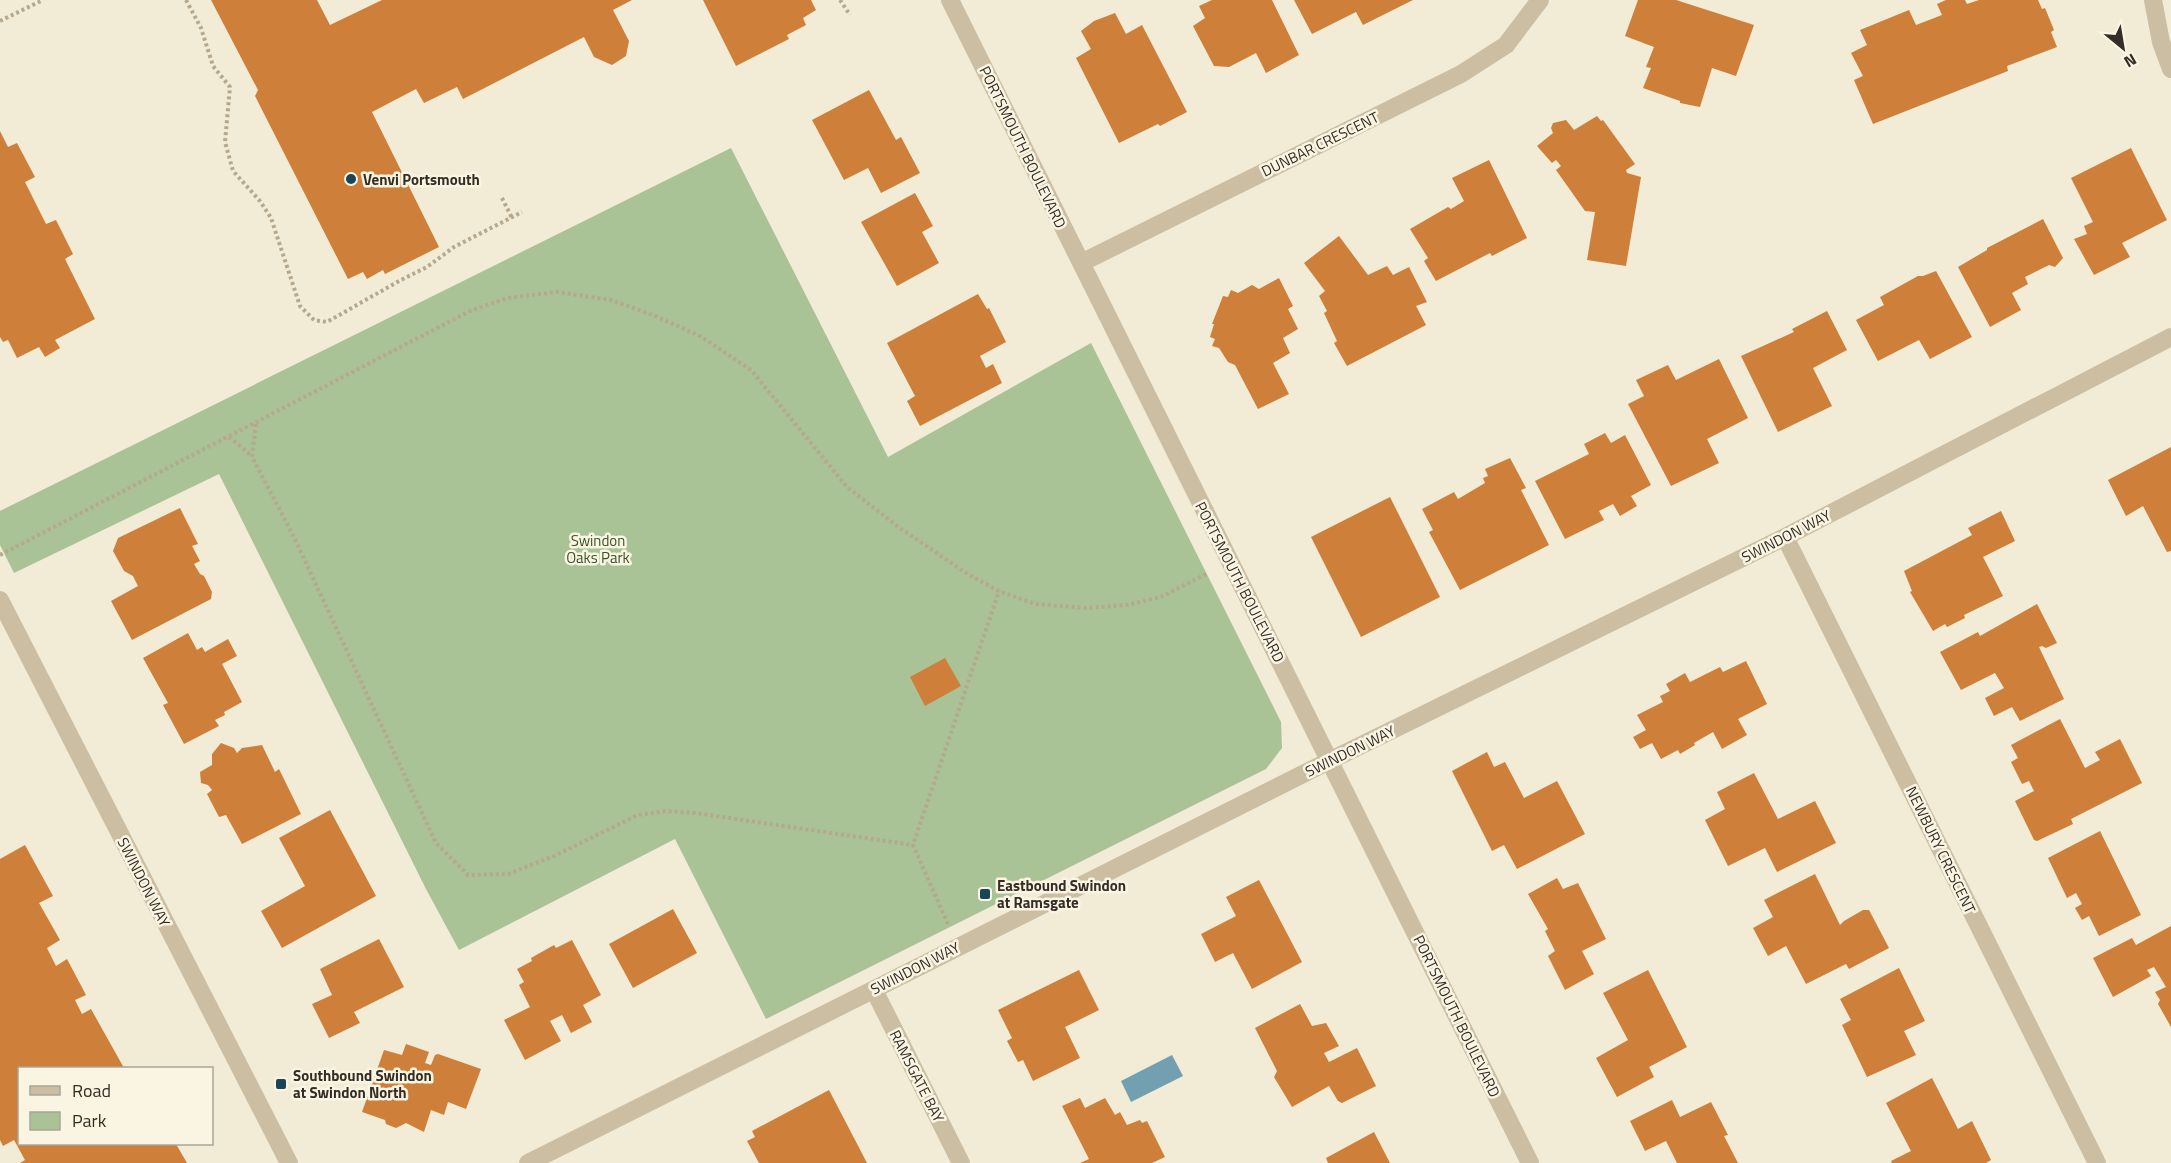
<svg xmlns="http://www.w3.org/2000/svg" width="2171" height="1163" font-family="'Titillium Web',sans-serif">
  <rect width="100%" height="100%" fill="#f2ebd6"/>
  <path fill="#a9c296" d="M731,148L888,457L1091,343L1281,722L1282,748L1266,769L766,1019L675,839L459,950L426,889L219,474L14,573L0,545V511Z"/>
  <path fill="#73a0b1" d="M1172,1055L1183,1076L1131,1102L1121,1081Z"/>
  <path fill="#ce7f39" d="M211,0H317L330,25L382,0H632L613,10L629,41L626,56L612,65L594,57L584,37L463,99L457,87L424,103L416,89L372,112L439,247L385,274L383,270L367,279L363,272L348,279L255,96L258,90Z
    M703,0H811L816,10L803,18L806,25L787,35L789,39L736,66Z
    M1212,0H1272L1299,55L1266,73L1256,53L1229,67L1214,66L1193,26L1205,18L1199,6Z
    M1294,0H1413L1363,25L1356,12L1312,34Z
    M1638,0H1676L1754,25L1736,76L1712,68L1700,107L1680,103V101L1643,88L1651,68L1646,67L1654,47L1625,36Z
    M1946,0H1965L1967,4L1979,0H2038L2042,9L2045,8L2054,30L2051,32L2057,47L2007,66L2008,71L1873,124L1854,80L1863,76L1851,53L1867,45L1860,30L1909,10L1916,25L1942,15L1937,4Z
    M1115,13L1126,34L1142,25L1187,112L1160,126L1158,124L1119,143L1076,58L1091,49L1081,31L1094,21Z
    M869,90L896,140L901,137L920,173L881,193L868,168L844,180L812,120Z
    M1597,116L1601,121L1603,120L1635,164L1626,170L1627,173L1641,177L1626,266L1587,260L1595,212L1585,211L1556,170L1561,166L1556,160L1552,163L1537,146L1553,133L1551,128L1553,123L1566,120L1574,130Z
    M0,131L8,147L17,143L35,177L25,182L46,224L56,220L73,254L65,259L95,319L55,340L60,348L45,357L39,347L17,358L8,340L3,342L0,337Z
    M2131,148L2167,220L2122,243L2130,257L2094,275L2074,239L2087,234L2084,226L2093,222L2071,178Z
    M1489,160L1527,238L1492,256L1490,253L1436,281L1424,261L1428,258L1410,229L1448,207L1451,209L1464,201L1452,178Z
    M915,193L933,226L922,232L939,263L897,286L861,222Z
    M2043,219L2063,258L2055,267L2049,265L2025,277L2028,284L2012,293L2021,310L1990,327L1958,267L1987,250V248Z
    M1339,236L1368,275L1387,266L1393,275L1409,267L1427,302L1416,306L1426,325L1347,366L1334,343L1337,341L1324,313L1327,311L1319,296L1325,291L1304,263Z
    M1936,271L1972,337L1930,359L1919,340L1878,361L1856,320L1884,305L1880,297L1918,276H1923Z
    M1279,278L1293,306L1288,309L1298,329L1283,338L1290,353L1273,363L1289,394L1258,409L1235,365L1228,362L1219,348L1212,346L1215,339L1210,337L1214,324H1212L1223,296L1228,297L1231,290L1238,293L1252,285L1259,289Z
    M978,294L987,309L989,308L1006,342L980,356L986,368L993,364L1002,383L920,426L907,401L915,396L887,343Z
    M1827,311L1847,350L1813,368L1832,406L1778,432L1741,356L1794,332L1792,329Z
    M1719,359L1748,418L1707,439L1719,463L1671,486L1628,404L1644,396L1636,380L1668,365L1676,380Z
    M1605,433L1611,443L1625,435L1651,485L1631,496L1637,506L1620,516L1613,504L1599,511L1604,520L1565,539L1535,481L1589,454L1584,444Z
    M2171,447V551L2167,552L2143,506L2126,516L2108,480Z
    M1510,458L1526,488L1521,490L1549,545L1460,590L1429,532L1433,530L1422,509L1454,492L1458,499L1485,483L1483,478L1488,476L1485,469Z
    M1390,497L1440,597L1361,637L1311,537Z
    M180,508L198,544L192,546L200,561L194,564L200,574L204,576L212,592L211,599L132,640L111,601L138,586L133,576L124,571L113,551L118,538Z
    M2001,511L2015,541L1983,557L2003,596L1964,615L1965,618L1947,627L1945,624L1933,631L1910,592L1912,591L1904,571L1972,535L1968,528Z
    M2037,604L2057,643L2046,648L2042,646L2039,647L2064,699L2020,721L2012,707L1994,716L1985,698L2004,688L1995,673L1961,690L1940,652L1978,632L1980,636Z
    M188,633L197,650L202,647L205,652L228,639L237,656L222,664L242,702L224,712L225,715L215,720L219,726L184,744L163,705L168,703L143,658Z
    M945,658L961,686L925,706L910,677Z
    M1746,661L1767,704L1738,719L1747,735L1722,749L1713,732L1694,743L1695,745L1680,754L1678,750L1661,759L1652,743L1640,749L1633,737L1646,730L1637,715L1663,702L1660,696L1670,691L1666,684L1685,673L1690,682L1720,667L1723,672Z
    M2060,719L2085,768L2100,760L2095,752L2120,739L2142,783L2071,819L2073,824L2037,841L2034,840L2015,801L2034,791L2029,781L2022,784L2011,762L2018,758L2011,745Z
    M221,743L234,748L237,753L242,748L262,745L275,772L279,769L301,814L242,844L226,815L219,817L207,794L212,790L208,785L201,783L200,772L212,765V754Z
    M1487,752L1494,767L1505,762L1524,798L1557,781L1585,834L1517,869L1504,845L1492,851L1452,771Z
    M1754,773L1778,819L1815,801L1836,843L1777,872L1765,848L1728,866L1705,820L1725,809L1717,792Z
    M330,810L376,896L282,948L261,911L305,886L279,838Z
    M2100,831L2141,915L2099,936L2089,916L2082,920L2075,908L2082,904L2076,893L2067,898L2048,858Z
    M25,845L53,896L39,903L60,940L47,948L56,966L67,959L86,995L75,1000L82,1014L91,1009L124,1068H20V1144H176L187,1163H20L25,1160L14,1140L3,1146L0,1140V859Z
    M1815,874L1840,925L1844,921L1863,910H1869L1889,948L1849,969L1846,964L1806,984L1786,946L1768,956L1753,928L1773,917L1764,900Z
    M1557,878L1563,889L1578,883L1606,939L1582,951L1594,974L1565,990L1548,956L1555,951L1545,931L1548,929L1528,894Z
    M1259,880L1302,962L1252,989L1233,953L1215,962L1201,934L1236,916L1226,897Z
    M673,909L697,953L633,988L609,944Z
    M2171,926V1027L2158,1004L2160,1000L2155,992L2166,987L2154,967L2147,970L2151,976L2113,997L2093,958L2132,938L2136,945Z
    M379,939L404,987L354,1012L360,1023L329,1038L312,1004L332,995L320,969Z
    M572,940L601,995L583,1005L592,1022L571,1033L562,1015L550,1021L561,1041L525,1060L504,1020L530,1007L519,985L524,982L517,969L532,961L531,958L554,945L556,948Z
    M1899,968L1925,1021L1904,1031L1916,1055L1867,1077L1842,1025L1851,1020L1840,999Z
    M1079,970L1099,1010L1065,1027L1080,1058L1033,1081L1023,1060L1018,1062L1007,1041L1012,1038L998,1010Z
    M1648,970L1687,1047L1649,1067L1654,1077L1617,1097L1596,1058L1628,1040L1603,993Z
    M1300,1004L1312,1026L1326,1023L1339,1046L1324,1053L1329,1062L1357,1048L1376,1086L1342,1103L1338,1101L1329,1086L1292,1107L1274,1077L1277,1071L1255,1028Z
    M406,1044L429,1052L425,1063L431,1065L435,1055L438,1054L481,1069L466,1109L448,1102L444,1115L431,1110L424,1132L406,1123L396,1128L386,1124L385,1120L362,1112L384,1050L402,1055Z
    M1932,1078L1958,1129L1972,1121L1991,1160L1986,1163H1892L1891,1161L1911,1151L1886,1103Z
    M829,1090L867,1163H759L747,1141L755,1137L752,1131Z
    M1080,1098L1085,1108L1105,1098L1115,1115L1120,1112L1127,1125L1140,1120L1142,1123L1147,1121L1165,1157L1152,1163H1080L1089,1159L1062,1106Z
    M1672,1100L1680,1117L1711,1102L1728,1135L1724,1136L1738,1163H1677L1666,1141L1645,1151L1630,1121Z
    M1374,1132L1390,1163H1328L1326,1158Z"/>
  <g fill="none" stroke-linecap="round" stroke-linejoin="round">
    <path stroke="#b6a88c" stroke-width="4" stroke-dasharray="3 3" stroke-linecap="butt" d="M186,0L201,28L213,66L230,87L225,142L233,171L260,201L271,218L300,306L314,320L327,322L399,281L427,267L454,247L522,212
      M840,0L850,15
      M0,21L43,0
      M502,198L512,218
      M256,424L252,457L293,535L436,843L468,875L508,874L554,856L638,815L666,811L695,813L913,845
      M229,437L252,456
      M0,555L470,311L507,298L557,292L611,300L653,315L700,336L751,370L847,487L897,526L966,573L999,591L1035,604L1087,608L1127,605L1161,597L1208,573
      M948,924L913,845L999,591"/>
    <path stroke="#cbbea2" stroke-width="18" d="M950,0L1530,1163
      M2153,0L2161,42L2171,69
      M1081,263L1461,74L1506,45L1540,0
      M1785,537L2097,1163
      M0,600L289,1163
      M874,990L961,1163
      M528,1163L1329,761L1785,537L2171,337"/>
  </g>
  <g fill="#184558" stroke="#faf5e2" stroke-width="2">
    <circle cx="351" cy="179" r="6"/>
    <rect x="979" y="888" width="12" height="12" rx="3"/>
    <rect x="275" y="1078" width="12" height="12" rx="3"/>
  </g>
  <g text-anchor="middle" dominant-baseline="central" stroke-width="5" stroke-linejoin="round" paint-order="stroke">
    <g font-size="15" fill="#352d25" stroke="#faf5e2">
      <text transform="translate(1320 144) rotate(-26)">DUNBAR CRESCENT</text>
      <text transform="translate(1023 147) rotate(64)">PORTSMOUTH BOULEVARD</text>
      <text transform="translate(1786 536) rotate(-27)">SWINDON WAY</text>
      <text transform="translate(1240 582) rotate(63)">PORTSMOUTH BOULEVARD</text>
      <text transform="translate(1350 751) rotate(-26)">SWINDON WAY</text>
      <text transform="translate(1941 850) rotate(64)">NEWBURY CRESCENT</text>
      <text transform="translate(144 882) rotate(63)">SWINDON WAY</text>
      <text transform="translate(915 968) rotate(-27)">SWINDON WAY</text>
      <text transform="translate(1457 1016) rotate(64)">PORTSMOUTH BOULEVARD</text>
      <text transform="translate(917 1076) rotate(63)">RAMSGATE BAY</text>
    </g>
    <g font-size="15" font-weight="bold" fill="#352d25" stroke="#faf5e2" text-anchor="start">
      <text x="363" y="179">Venvi Portsmouth</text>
      <text x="997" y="885">Eastbound Swindon<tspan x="997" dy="17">at Ramsgate</tspan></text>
      <text x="293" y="1075">Southbound Swindon<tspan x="293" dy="17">at Swindon North</tspan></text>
    </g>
    <g font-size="15" fill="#395427" stroke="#faf5e2">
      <text x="598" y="540">Swindon<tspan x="598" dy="17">Oaks Park</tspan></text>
    </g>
  </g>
  <rect x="18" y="1067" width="195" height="78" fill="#faf5e2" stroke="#aba596" stroke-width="1.5"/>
  <rect x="30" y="1086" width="30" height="9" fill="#cbbea2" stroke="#aba596" stroke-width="1.5"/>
  <text x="72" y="1097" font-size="18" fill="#352d25">Road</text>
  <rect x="30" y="1112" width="30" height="18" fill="#a9c296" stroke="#aba596" stroke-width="1.5"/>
  <text x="72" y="1127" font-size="18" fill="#352d25">Park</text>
  <g transform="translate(2123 48) rotate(150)" stroke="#faf5e2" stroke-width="4.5" paint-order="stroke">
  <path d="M0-4.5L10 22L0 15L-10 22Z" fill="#352d25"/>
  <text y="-9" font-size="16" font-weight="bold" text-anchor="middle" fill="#352d25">N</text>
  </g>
</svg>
